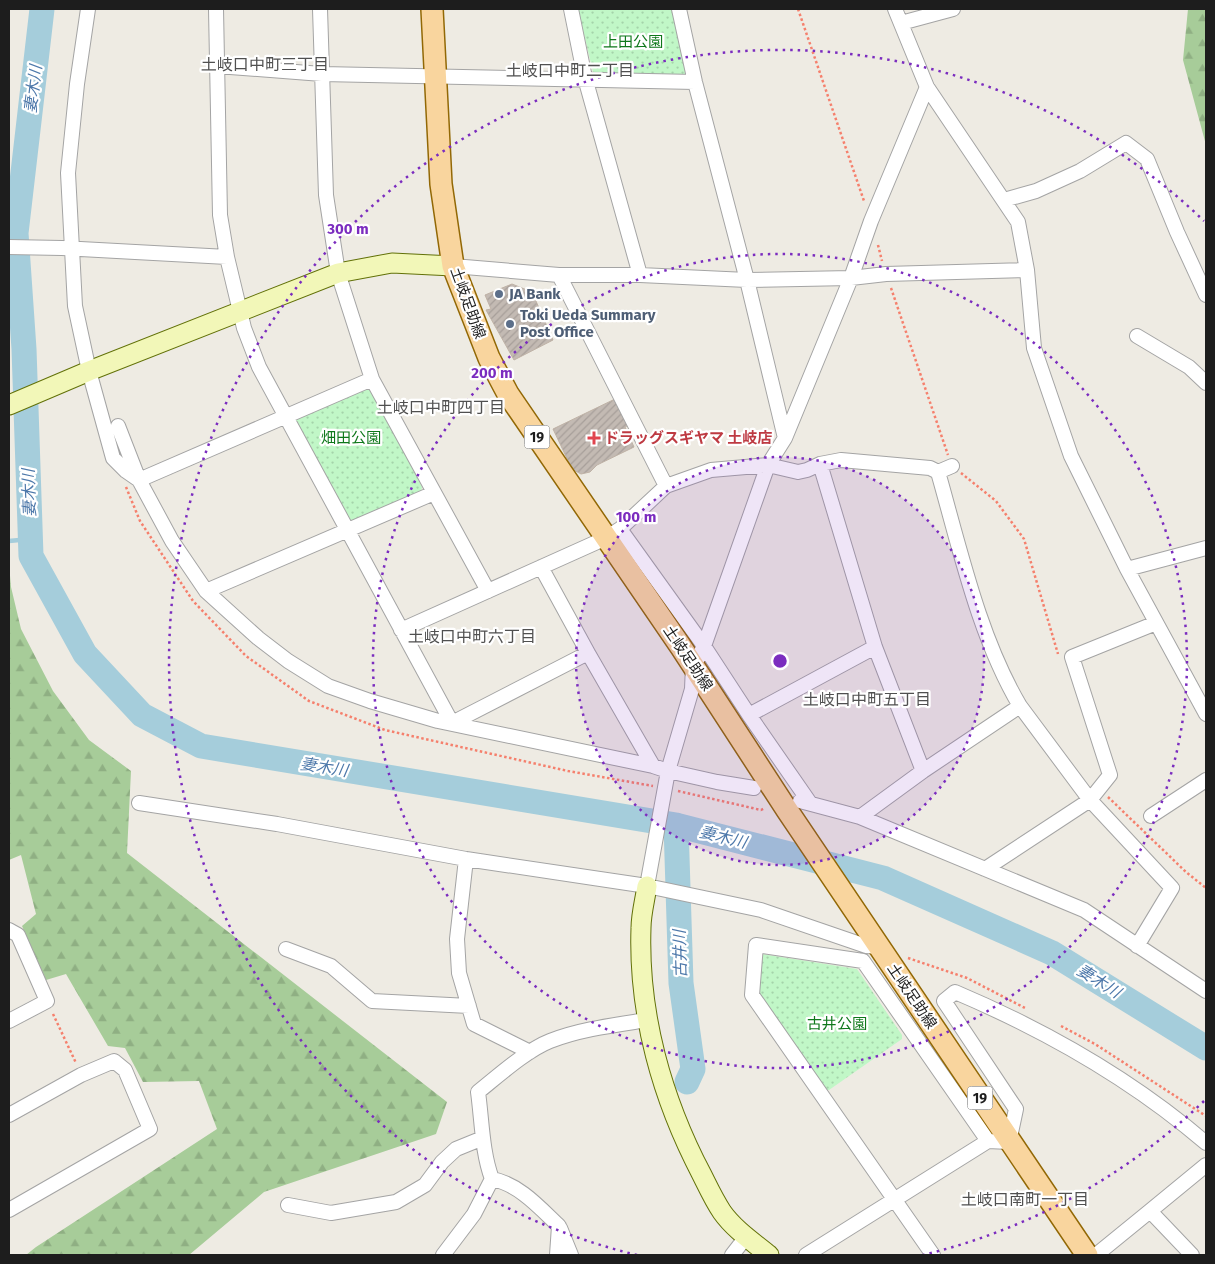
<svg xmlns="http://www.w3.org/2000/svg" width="1215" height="1264" font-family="'Fira Sans','Noto Sans JP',sans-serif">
  <defs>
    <pattern id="forest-firs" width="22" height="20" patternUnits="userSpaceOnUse" patternTransform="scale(1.25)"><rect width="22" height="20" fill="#a7cc99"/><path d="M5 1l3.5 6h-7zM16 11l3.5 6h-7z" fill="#8faf83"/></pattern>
    <pattern id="park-dots" width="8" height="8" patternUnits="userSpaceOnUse" patternTransform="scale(1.25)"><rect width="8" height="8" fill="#c1f7c7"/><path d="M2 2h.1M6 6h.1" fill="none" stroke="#a5d3aa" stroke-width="1.8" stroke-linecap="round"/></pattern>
    <pattern id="building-hatch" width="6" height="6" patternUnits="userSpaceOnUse" patternTransform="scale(1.25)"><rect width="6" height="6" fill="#c3bab3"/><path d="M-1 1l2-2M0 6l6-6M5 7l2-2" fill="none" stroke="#a79f9a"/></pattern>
  </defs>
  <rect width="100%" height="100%" fill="#eeebe3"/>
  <path fill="url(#forest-firs)" d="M1188,9H1206V145L1183,60Z
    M9,564L11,587L21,629L53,691L89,740L131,771L127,853L447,1102L436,1134L264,1192L189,1255H26L36,1247L217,1129L199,1081L143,1082L125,1048L108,1046L66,974L46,980L22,926L36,914L21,855L9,860Z"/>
  <path fill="url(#park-dots)" d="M578,9H673L690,75H596L593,72Z
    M366,387L372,391L422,487L421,493L354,522L350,519L296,420L299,415Z
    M762,954L857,969L902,1035V1039L829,1090H825L759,993Z"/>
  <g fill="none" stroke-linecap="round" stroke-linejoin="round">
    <path stroke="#a5cddb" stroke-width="4.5" d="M9,541L30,539"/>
    <path stroke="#a5cddb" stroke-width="25" d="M42,9L16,233L24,349L31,556L85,654L142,715L201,746L676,825L883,878L1052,953L1206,1048
      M676,825L681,983L693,1069L687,1082"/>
  </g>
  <path fill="url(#building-hatch)" stroke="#bfb2a6" d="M512,284L532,292L553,340L514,360L486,310L491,309L485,295Z
    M615,399L631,424L625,427L634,447L597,465L590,472L581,474L572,469L553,429Z"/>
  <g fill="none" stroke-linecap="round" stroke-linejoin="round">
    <defs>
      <path id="street" d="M88,9L77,84L68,173L75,306L89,371L113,458L126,471L139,480L172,541L206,591L258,638L288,661L328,686L370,701L438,721L653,766L668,771L717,782L754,788
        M216,9L220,215L227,257L244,328L259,367L452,723L588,653
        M320,9L326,195L338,273L372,379L488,591
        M571,9L585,78L640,275
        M679,9L695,82L747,280L785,438
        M895,9L927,87L1018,222L1027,270L1034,348L1071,456L1127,569L1206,714
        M901,23L953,9
        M217,66L322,74L695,82
        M1004,200L1036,191L1080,171L1126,143L1147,159L1177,232L1206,295
        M9,247L62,248L227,257
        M453,266L559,275H640L747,280L851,278L886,274L1027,270
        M559,275L666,486
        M1137,336L1189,367L1206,383
        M118,426L139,480L372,379
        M820,464L875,647L923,771
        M938,472L952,466
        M620,529L704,646L749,715L810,803
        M541,567L588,653L653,766
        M1127,569L1206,548
        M206,591L434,493
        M401,630L606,538L620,529L666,486L711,470L768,465L798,472L807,470L820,464L841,460L930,468L938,472C960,549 979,637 1020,706L923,771L860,817
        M1020,706L1090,800L1172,888L1137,946
        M749,715L875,647
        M800,801L860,817L1084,910L1206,991
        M139,803L277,824L466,859L647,886L761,910L866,946L880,947
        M1151,816L1206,780
        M466,859L457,939L459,973L474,1024L530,1052
        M985,869L1090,800L1110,775L1072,657L1156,623
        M647,886L668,771L692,689L693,665L698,658L704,646L768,465L785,438L851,278L871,221L927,87
        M9,930L18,935L47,1001L9,1021
        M286,949L331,966L372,1001L469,1006
        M9,1115L81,1075L114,1061L125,1070L150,1129L9,1210
        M492,1179C519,1184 540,1208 559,1226L557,1255
        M288,1205L331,1213L396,1202L425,1185L442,1162L456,1149L483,1138
        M1150,1211L1206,1165
        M560,1228L571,1255
        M443,1255L474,1214L492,1179C482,1152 482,1121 478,1092C498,1076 527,1050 550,1041C581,1029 615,1025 647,1020
        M732,1255L746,1237
        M806,1255L988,1141L1009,1142L1016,1109L944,1001L955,992C1047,1031 1130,1078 1206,1143
        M933,1255L752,995L756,945L863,961L988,1141
        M1096,1255L1150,1211L1192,1255"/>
      <path id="secondary" d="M9,405L89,371L338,273L392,263L453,266
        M647,886C645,900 641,914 641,928C638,1014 662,1099 702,1175C708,1187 714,1200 722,1212C734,1229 753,1242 769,1255"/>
      <path id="primary" d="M432,9L441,184L453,266L489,358L508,394L681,647L787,810L1087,1255"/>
    </defs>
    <use href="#street" stroke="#a4a4a4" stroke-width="16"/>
    <use href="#secondary" stroke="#627108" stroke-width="21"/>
    <use href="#primary" stroke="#926805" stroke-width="24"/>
    <path stroke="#f5806d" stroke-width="2.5" stroke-dasharray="2.5 2.5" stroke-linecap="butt" d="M798,9L864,201
      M878,245L882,261
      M891,288L948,455
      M961,473L996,501L1024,539L1058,654
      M126,487L140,521L193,601L246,656L309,701L385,730L568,771L653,786
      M678,791L761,810L765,808
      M1108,797L1186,872L1206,888
      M908,958L967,978L1025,1008
      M53,1014L76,1063
      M1061,1026L1095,1044L1206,1116"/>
    <use href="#street" stroke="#fff" stroke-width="14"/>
    <use href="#secondary" stroke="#f2f7b8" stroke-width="19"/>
    <use href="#primary" stroke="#f9d59e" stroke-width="21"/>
  </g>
  <circle cx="780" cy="661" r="204" fill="#7b2cbf" fill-opacity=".12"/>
  <g fill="none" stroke="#7b2cbf" stroke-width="2.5" stroke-dasharray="2.5 5">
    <circle cx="780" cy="661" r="204"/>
    <circle cx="780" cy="661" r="407"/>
    <path d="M1204 1101A611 611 0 0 1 923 1255M637 1255A611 611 0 1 1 1204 221"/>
  </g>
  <g fill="#5c6f8a" stroke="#fff" stroke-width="2">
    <circle cx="499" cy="294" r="5"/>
    <circle cx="510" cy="324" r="5"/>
  </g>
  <path fill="#e0444e" stroke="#fff" stroke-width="2" d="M591.5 430.5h5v5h5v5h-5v5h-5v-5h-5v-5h5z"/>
  <g text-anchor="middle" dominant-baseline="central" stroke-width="4.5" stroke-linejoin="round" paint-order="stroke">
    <g fill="#fff" stroke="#616161" stroke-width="1">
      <rect x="524.5" y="425.5" width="25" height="23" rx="4"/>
      <rect x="967.5" y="1086.5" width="25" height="23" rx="4"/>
    </g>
    <g font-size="14" font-weight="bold" fill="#1d1d1d">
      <text x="537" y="437">19</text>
      <text x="980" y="1098">19</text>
    </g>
    <g font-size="15" fill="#0f781b" stroke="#fff">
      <text x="633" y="42">上田公園</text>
      <text x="351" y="438">畑田公園</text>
      <text x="837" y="1024">古井公園</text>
    </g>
    <g font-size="15" font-weight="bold" fill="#4e5e75" stroke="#fff" text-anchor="start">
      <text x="509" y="294">JA Bank</text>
      <text x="520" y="315">Toki Ueda Summary<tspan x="520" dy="17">Post Office</tspan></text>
    </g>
    <g font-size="15" fill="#1d1d1d" stroke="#fff">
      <text transform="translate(468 303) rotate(70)">土岐足助線</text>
      <text transform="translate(688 658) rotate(56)">土岐足助線</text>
      <text transform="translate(912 996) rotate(56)">土岐足助線</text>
    </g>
    <g font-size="15" font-weight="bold" fill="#be3a42" stroke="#fff" text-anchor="start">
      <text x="604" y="438">ドラッグスギヤマ 土岐店</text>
    </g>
    <g font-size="16" fill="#505050" stroke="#fff">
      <text x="265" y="64">土岐口中町三丁目</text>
      <text x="570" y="70">土岐口中町二丁目</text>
      <text x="441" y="407">土岐口中町四丁目</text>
      <text x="472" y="636">土岐口中町六丁目</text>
      <text x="867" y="699">土岐口中町五丁目</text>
      <text x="1025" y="1199">土岐口南町一丁目</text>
    </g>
    <g font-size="16" font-style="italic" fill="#4d78aa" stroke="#fff">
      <text transform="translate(33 89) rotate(-83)">妻木川</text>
      <text transform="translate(29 493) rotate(-92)">妻木川</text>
      <text transform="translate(324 767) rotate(9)">妻木川</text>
      <text transform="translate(723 837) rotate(14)">妻木川</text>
      <text transform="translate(680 954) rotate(-92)">古井川</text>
      <text transform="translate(1099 981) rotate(32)">妻木川</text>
    </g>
  </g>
  <circle cx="780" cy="661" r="8" fill="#7b2cbf" stroke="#fff" stroke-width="2.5"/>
  <g font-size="15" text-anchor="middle" font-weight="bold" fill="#7b2cbf" stroke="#fff" stroke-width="4.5" stroke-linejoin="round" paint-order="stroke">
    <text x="348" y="234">300 m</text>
    <text x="492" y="378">200 m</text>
    <text x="636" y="522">100 m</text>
  </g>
  <rect width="1215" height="1264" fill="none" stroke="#1d1d1d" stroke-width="20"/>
</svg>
